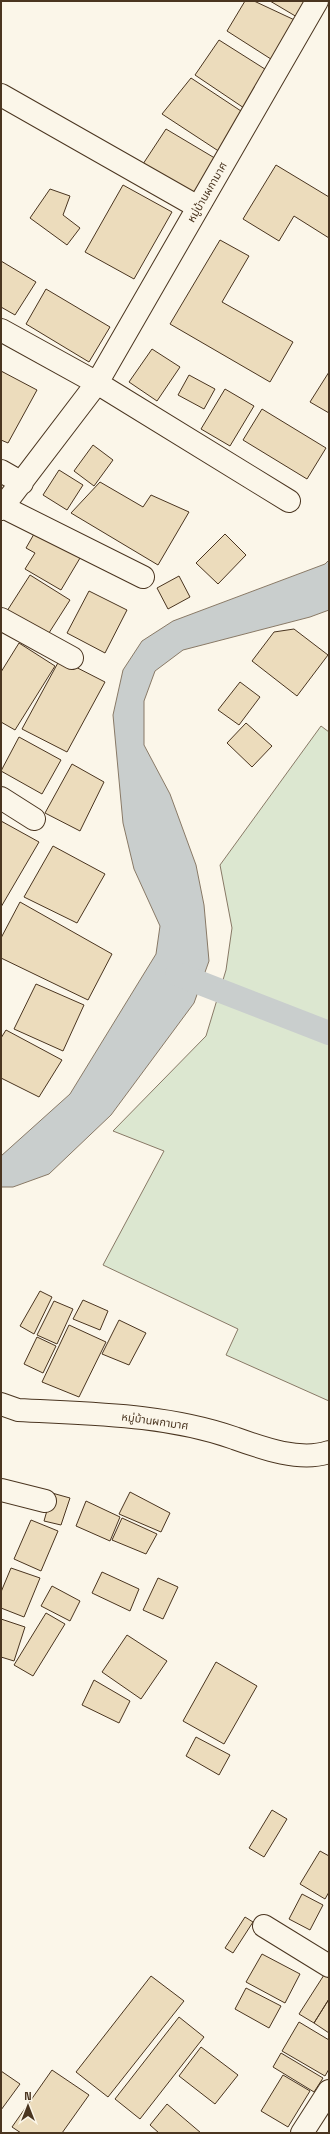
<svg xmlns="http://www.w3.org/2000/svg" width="330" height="2134" font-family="'Space Grotesk','Noto Sans Thai',sans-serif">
  <rect width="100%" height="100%" fill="#fbf6e9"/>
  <path fill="#dce7d0" stroke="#887966" d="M321,726L329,732V1401L226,1355L238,1329L103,1265L164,1151L113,1131L206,1036L226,970L232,928L220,865Z"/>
  <path fill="#c9cecd" stroke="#887966" d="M329,560V610L310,617L183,650L155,671L144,701V745L170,794L196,865L204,905L209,961L194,1003L111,1115L49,1174L13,1187H1V1156L70,1094L156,954L160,926L134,869L123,823L113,715L123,670L142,641L173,621L325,564Z"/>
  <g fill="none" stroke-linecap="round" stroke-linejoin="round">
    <path stroke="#c9cecd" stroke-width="24" d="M177,974L329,1033"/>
  </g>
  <path fill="#ecdcbc" stroke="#4a3520" d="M245,1H254L301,23L274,61L227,31Z
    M270,1H308L297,17Z
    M219,40L268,71L244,108L195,75Z
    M191,78L244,113L220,152L162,114Z
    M166,129L218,160L196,199L143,164Z
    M276,165L329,197V238L294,216L279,241L243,219Z
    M123,185L172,212L134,279L85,252Z
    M50,189L70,196L63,215L80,228L67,245L30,218Z
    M220,240L249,256L222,302L293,342L270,382L170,324Z
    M1,261L36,282L15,315L1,307Z
    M46,289L110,327L89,362L26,324Z
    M152,349L180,367L157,401L129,382Z
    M1,371L37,390L8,443L1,440Z
    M329,372V413L310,402Z
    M189,375L215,389L204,409L178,395Z
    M225,389L254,406L230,446L201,429Z
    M262,409L326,448L307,479L243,440Z
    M93,445L113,460L94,486L74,471Z
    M59,470L83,485L67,510L43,495Z
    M100,482L143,507L151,495L189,512L158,565L71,513Z
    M38,527L83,553L61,590L25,569L35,553L26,548Z
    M225,534L246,555L218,584L196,563Z
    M30,575L70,600L47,636L7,611Z
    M179,576L190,597L168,609L157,588Z
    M89,591L127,610L105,653L67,633Z
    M294,629L328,655L297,696L252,661L274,632Z
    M19,643L55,666L15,730L1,722V672Z
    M60,659L105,682L67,752L22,729Z
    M240,682L260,697L239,725L218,710Z
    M246,723L272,746L252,767L227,743Z
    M19,737L61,760L42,794L1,771Z
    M72,764L104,782L80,831L45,813Z
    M1,821L39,842L1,907Z
    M53,846L105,874L77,923L24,897Z
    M20,902L112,954L88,1000L1,958V938Z
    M36,984L84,1005L63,1051L14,1029Z
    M6,1030L62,1060L39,1097L1,1078V1038Z
    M40,1291L52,1297L34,1334L20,1326Z
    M83,1300L108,1311L100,1330L73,1319Z
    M54,1301L73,1309L57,1344L37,1335Z
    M119,1320L146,1333L129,1365L102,1354Z
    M69,1325L106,1342L79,1397L42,1382Z
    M37,1337L56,1346L43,1373L24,1364Z
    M130,1492L170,1513L161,1532L119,1514Z
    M52,1493L70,1498L61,1525L44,1521Z
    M86,1501L120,1517L110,1541L76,1526Z
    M122,1518L157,1534L146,1554L112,1540Z
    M31,1520L58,1531L41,1571L14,1559Z
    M11,1568L40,1578L24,1617L1,1608V1592Z
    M102,1572L139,1589L130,1611L92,1593Z
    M158,1578L178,1587L163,1619L143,1610Z
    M52,1586L80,1601L70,1621L41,1606Z
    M46,1613L65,1624L33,1676L14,1665Z
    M1,1619L25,1627L14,1661L1,1657Z
    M127,1635L167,1661L141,1699L102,1672Z
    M216,1662L257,1686L224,1744L183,1721Z
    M94,1680L130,1701L119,1723L82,1705Z
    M196,1737L230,1755L219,1775L186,1756Z
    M272,1810L287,1819L264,1857L249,1848Z
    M320,1851L329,1856V1892L325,1899L300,1884Z
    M302,1894L323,1905L310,1930L289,1919Z
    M245,1917L253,1922L233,1953L225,1948Z
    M262,1954L300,1974L285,2003L246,1982Z
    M324,1975L329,1978V1999L314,2023L299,2014Z
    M151,1976L184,2001L108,2097L76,2072Z
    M246,1988L281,2006L269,2028L235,2009Z
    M329,1999V2033L314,2023Z
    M179,2017L204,2037L140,2119L115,2099Z
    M299,2022L329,2040V2069L325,2076L282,2051Z
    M201,2047L238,2075L215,2104L179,2076Z
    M281,2053L323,2078L314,2092L273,2067Z
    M52,2070L89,2095L62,2133H21L12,2127Z
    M1,2071L20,2084L1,2110Z
    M283,2075L310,2091L288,2127L261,2111Z
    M167,2104L201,2133H159L150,2125Z"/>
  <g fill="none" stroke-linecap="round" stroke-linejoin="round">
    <defs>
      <path id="minor" d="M1,95L198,207
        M1,330L97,383L289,501
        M1,471L22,483
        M3,507L143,577
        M1,509L97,383L317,1
        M1,619L72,658
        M1,798L34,819
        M1,1404L18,1410C91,1414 165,1414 234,1438C262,1448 300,1462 329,1452
        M1,1490L45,1501
        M264,1926L329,1966
        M302,2133L329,2091"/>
    </defs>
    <use href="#minor" stroke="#4a3520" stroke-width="24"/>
    <use href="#minor" stroke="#fbf6e9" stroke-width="22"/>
  </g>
  <g text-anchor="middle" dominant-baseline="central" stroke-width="3" stroke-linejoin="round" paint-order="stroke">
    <g font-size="11" fill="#4a3520" stroke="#fbf6e9">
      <text transform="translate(207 192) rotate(-60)">หมู่บ้านผกามาศ</text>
      <text transform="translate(155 1421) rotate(8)">หมู่บ้านผกามาศ</text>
    </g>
  </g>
  <rect width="330" height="2134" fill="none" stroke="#4a3520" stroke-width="4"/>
  <g transform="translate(28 2106)" stroke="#fbf6e9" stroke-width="3" paint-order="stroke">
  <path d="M0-3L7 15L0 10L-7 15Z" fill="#4a3520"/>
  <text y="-6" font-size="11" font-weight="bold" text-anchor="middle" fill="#4a3520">N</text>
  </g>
</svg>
